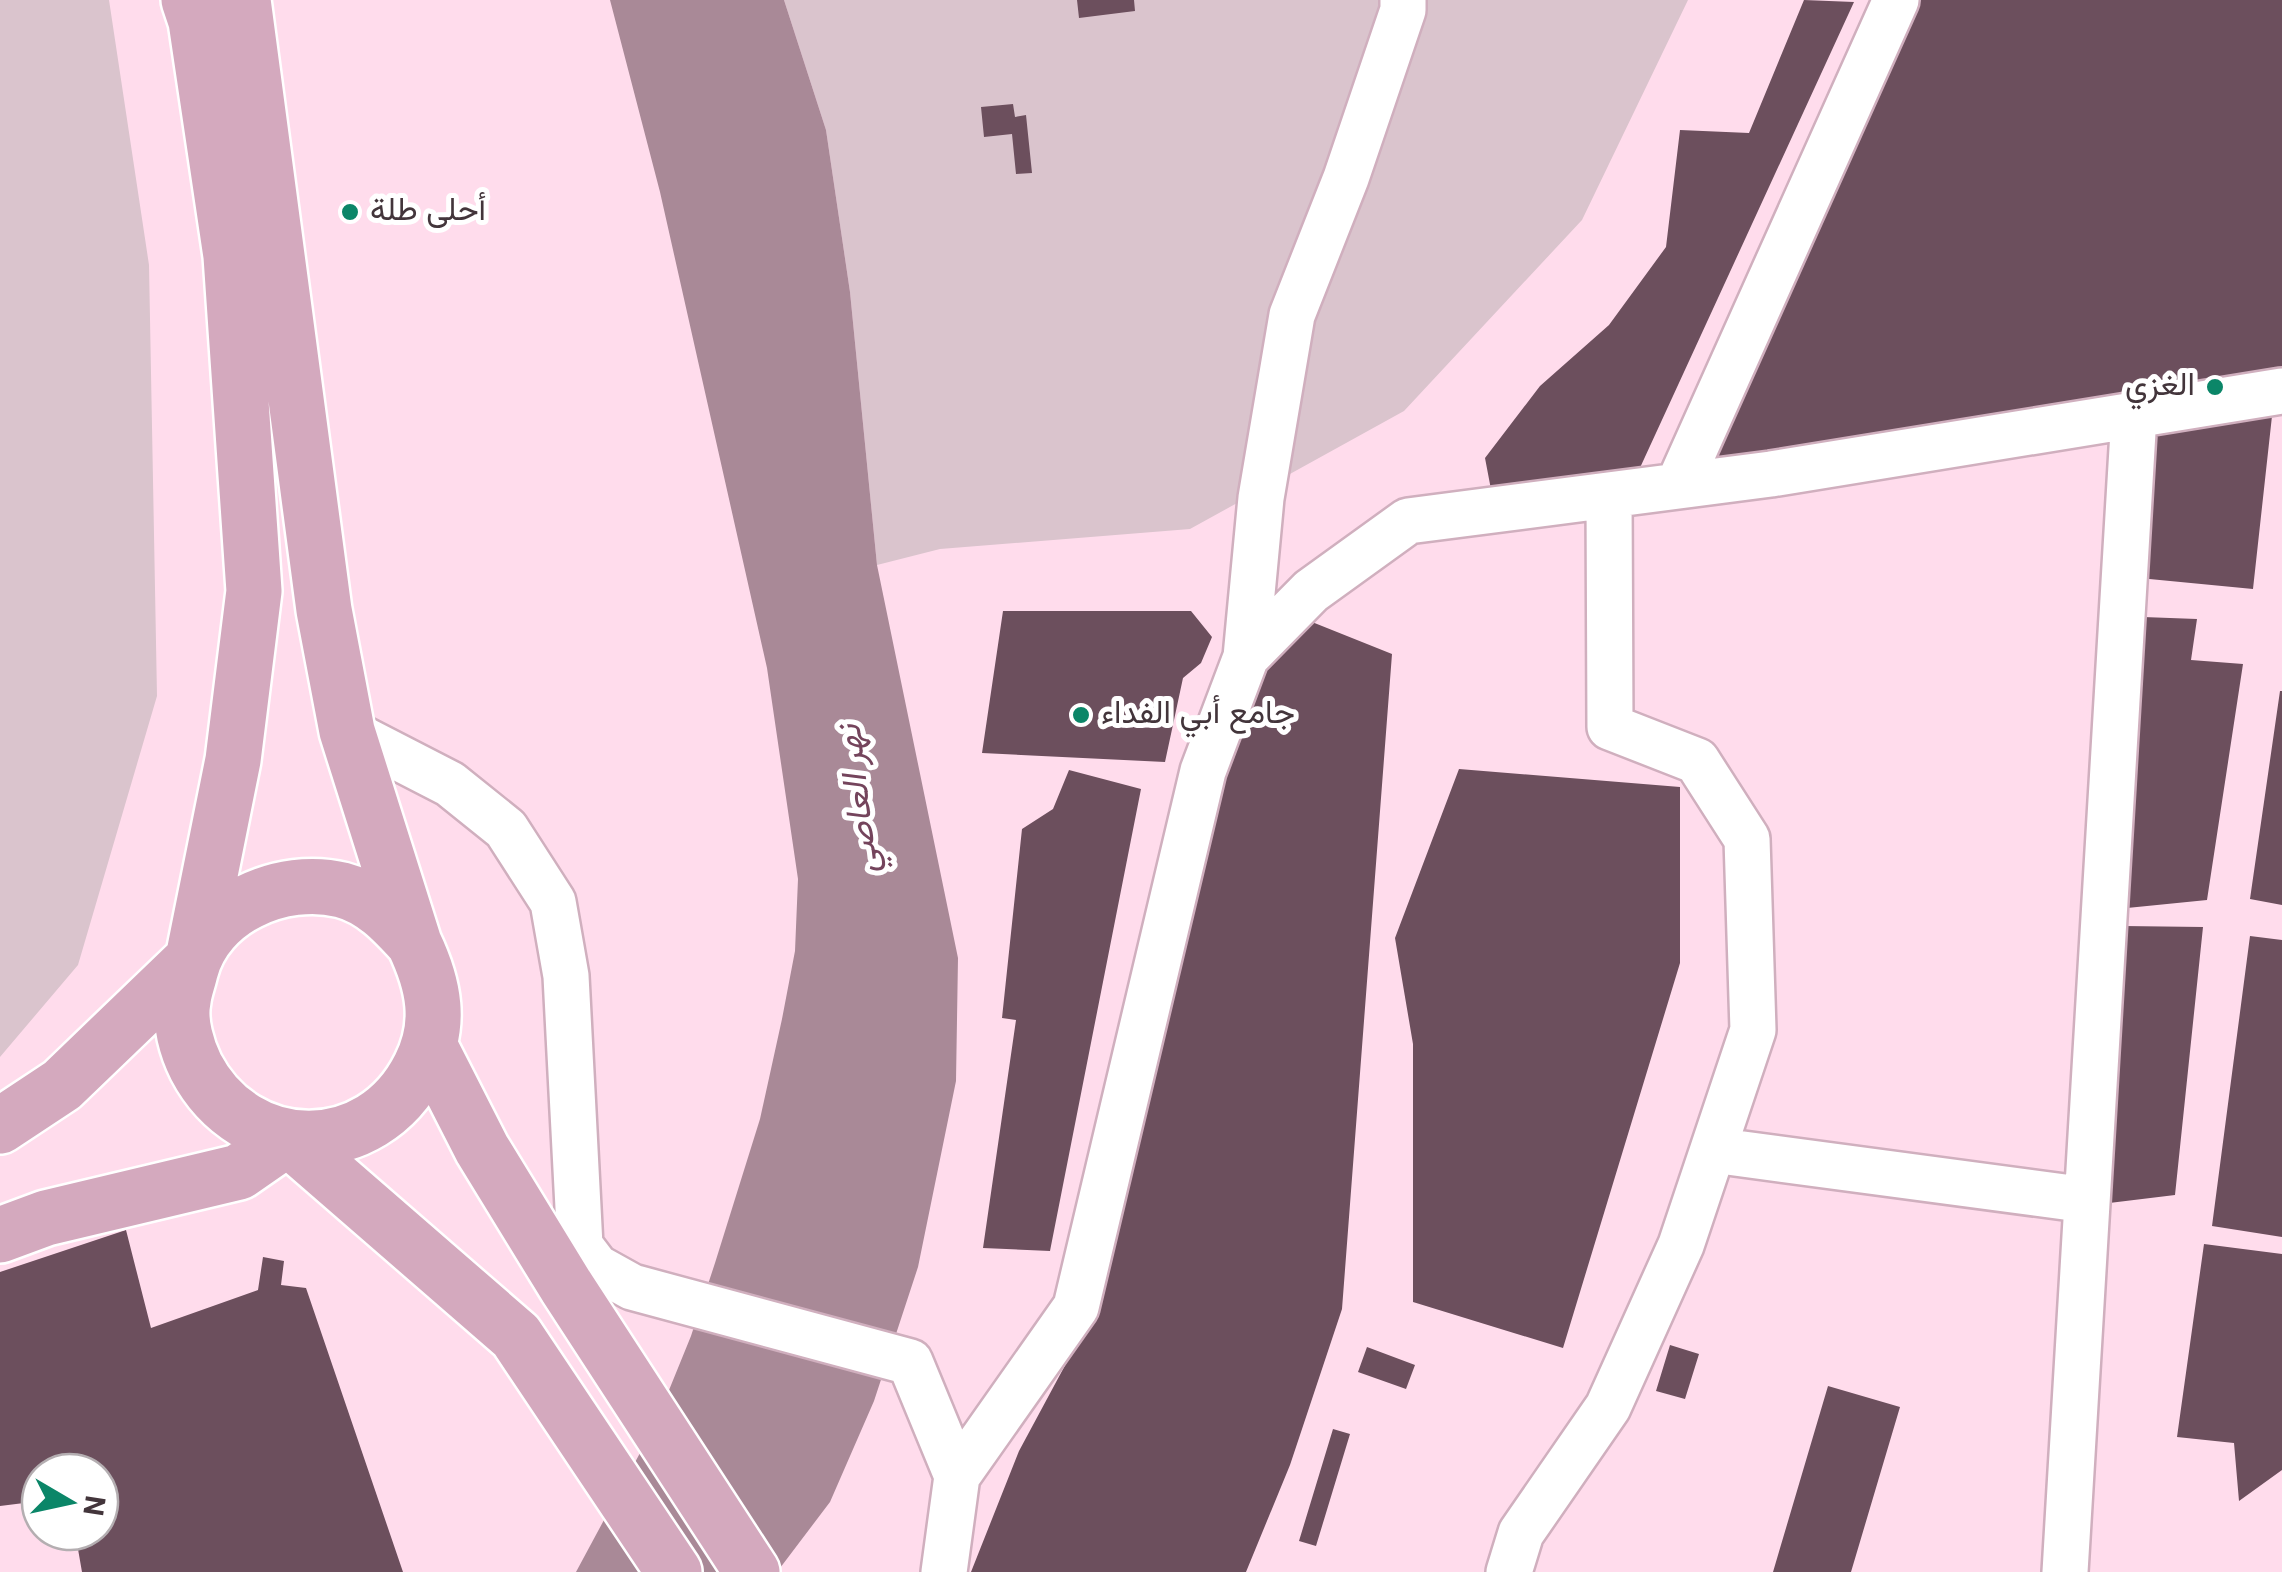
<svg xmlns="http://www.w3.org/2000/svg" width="2282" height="1572" font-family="Georgia,Vazirmatn,serif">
  <rect width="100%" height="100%" fill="#ffdcec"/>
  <path fill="#dac4cd" d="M0,0H109L149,265L157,696L78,965L0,1057Z
    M784,0H1688L1582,220L1404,411L1190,529L940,549L877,565L850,292L826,130Z"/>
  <path fill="#a98997" d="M610,0H784L826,130L850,292L877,565L958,958L956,1081L918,1267L874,1401L830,1502L777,1572H576L654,1427L691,1336L715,1263L760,1119L782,1019L795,951L798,879L767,668L660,192Z"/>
  <path fill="#6c4f5d" d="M1077,0H1134L1135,11L1079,18Z
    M1804,0L1854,2L1633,483L1493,500L1485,458L1540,386L1609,325L1666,247L1680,130L1749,133Z
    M1919,0H2282V369L1700,471Z
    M1013,104L1015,117L1026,115L1032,173L1016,174L1012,134L984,137L981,107Z
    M2272,416L2253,589L2139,578L2143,436Z
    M1003,611H1191L1212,637L1201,663L1183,678L1165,762L982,753Z
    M2143,617L2197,619L2191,660L2243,664L2207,900L2117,909Z
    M1312,622L1392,654L1342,1309L1290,1465L1246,1572H971L1019,1451L1083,1332L1217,776L1259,671Z
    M2280,691H2282V905L2250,899Z
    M1459,769L1680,787V963L1563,1348L1413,1302V1044L1395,938Z
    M1069,770L1141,789L1050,1251L983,1248L1016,1020L1002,1018L1022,829L1053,809Z
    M2123,926L2203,927L2175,1195L2101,1204Z
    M2250,936L2282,940V1237L2212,1226Z
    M126,1230L151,1328L258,1290L263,1257L284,1261L281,1285L306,1288L403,1572H82L75,1532H100V1472H40V1501L0,1506V1272Z
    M2204,1244L2282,1254V1470L2239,1501L2234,1443L2177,1437Z
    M1670,1345L1699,1354L1685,1399L1656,1391Z
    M1367,1347L1415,1365L1406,1389L1358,1372Z
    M1828,1386L1900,1407L1851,1572H1773Z
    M1333,1429L1350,1434L1316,1546L1299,1541Z"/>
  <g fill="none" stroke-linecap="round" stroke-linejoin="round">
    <defs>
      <path id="minor" d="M1678,486L1896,0
        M1246,657L1261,498L1292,315L1346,178L1403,10V0
        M347,731L450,784L506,829L553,902L566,976L580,1246L596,1267L632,1287L910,1362L957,1476L944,1572
        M1713,1150L2087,1200
        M957,1476L1076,1307L1203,771L1246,657L1311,591L1408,521L1771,474L2282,391
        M1509,1572L1521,1533L1608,1407L1681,1245L1753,1030L1747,839L1697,761L1610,727L1609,495
        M2065,1572L2134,415"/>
      <path id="major" d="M243,0L324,610L347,731L414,943C434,985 442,1024 420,1067C372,1163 245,1161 196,1067C187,1049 179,1022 183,1001C184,991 188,981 190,972C206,908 282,875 342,890C373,898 394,921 414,943
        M430,1047L482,1149L566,1286L752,1572
        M0,1126L62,1085L193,959L233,760L254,591L231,256L196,21L189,0
        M0,1235L46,1218L239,1172L288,1138L516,1336L674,1572"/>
    </defs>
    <use href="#minor" stroke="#d0afbe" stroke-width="50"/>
    <use href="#major" stroke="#fff" stroke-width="60"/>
    <use href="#minor" stroke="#fff" stroke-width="45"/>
    <use href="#major" stroke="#d4a9be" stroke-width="55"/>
  </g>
  <g fill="#0b8668" stroke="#fff" stroke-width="4">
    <circle cx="350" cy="212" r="10"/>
    <circle cx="2215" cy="387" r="10"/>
    <circle cx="1081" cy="715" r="10"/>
  </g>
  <g text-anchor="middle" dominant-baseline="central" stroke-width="10" stroke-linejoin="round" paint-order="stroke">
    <g font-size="32" fill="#43353b" stroke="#fff" text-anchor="start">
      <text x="370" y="212">أحلى طلة</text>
      <text x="2195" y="387" text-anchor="end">الغزي</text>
      <text x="1101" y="715">جامع أبي الفداء</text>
    </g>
    <g font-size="35" font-style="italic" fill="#74445c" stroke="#fff">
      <text transform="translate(860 799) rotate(-97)">نهر العاصي</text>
    </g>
  </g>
  <g transform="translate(70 1502) rotate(99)"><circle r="48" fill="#ffffff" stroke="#b4aeb1" stroke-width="2.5"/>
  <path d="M0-8L18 38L0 25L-18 38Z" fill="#0b8668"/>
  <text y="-15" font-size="28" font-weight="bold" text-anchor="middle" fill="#43353b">N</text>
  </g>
</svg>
